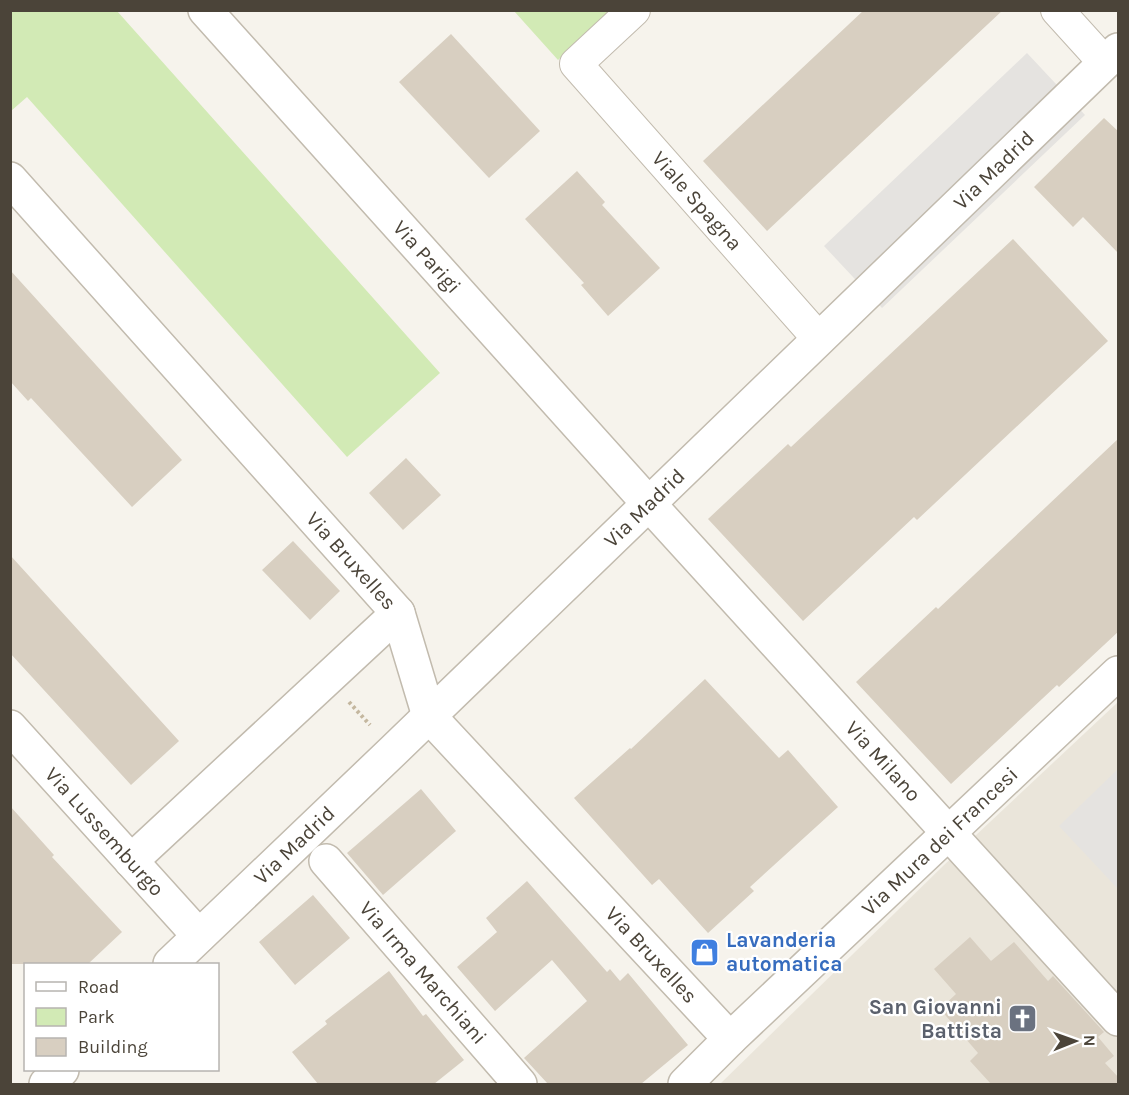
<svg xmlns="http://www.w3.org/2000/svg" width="1129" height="1095" font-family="Karla,sans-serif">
  <rect width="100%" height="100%" fill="#f6f3ec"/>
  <path fill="#eae5da" d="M1118,702V1084H720L943,866Z"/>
  <path fill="#d2eab5" d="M11,10L117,11L440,373L347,457L27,97L11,111Z
    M514,11H612L558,60Z"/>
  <path fill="#e5e3e0" d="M1027,53L1085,115L882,308L824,246Z
    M1118,769V889L1059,826Z"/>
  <path fill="#d8cfc1" d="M864,10H1003L767,231L703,161Z
    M451,34L540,131L489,178L399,82Z
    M1104,118L1119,132V254L1083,217L1073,227L1034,187Z
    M577,171L605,202L602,205L660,268L608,316L581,285L584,283L525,219Z
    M1013,239L1108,341L917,520L914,517L803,621L708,519L788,444L791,447Z
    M10,270L182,460L132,507L31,398L28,401L10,381Z
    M1119,438V631L1059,687L1057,685L951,784L856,682L936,607L938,609Z
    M406,458L441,495L403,530L369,493Z
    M293,541L340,591L310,620L262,570Z
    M10,555L179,741L131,785L10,653Z
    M705,679L779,758L788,750L838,807L750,887L754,891L708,933L659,879L652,885L574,798L630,748L631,749Z
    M421,789L456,831L383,895L347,853Z
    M10,806L54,855L52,857L122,932L88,964H10Z
    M527,881L607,972L610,969L620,981L628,973L688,1045L641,1084H548L524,1058L587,1001L552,960L495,1011L457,967L497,932L486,918Z
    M313,895L350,938L295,985L259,942Z
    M970,937L991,961L1014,942L1048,981L1053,976L1104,1032L1098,1037L1114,1056L1105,1063L1119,1078V1084H991L970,1061L978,1053L940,1009L956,994L934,969Z
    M389,971L423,1016L426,1014L464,1060L434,1084H318L292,1052L327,1024L325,1021Z"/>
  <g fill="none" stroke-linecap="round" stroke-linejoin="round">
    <defs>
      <g id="pedestrian">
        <path id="s1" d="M634,10L576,64L819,339"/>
        <path d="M1057,10L1105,63"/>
      </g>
      <g id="minor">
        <path id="s2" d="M205,10L649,504L1118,1019"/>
        <path id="s3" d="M10,179L398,613L429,716L730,1039"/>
        <path id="s4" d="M10,727L199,936"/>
        <path d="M131,861L398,613"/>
        <path id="s5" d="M326,861L520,1084"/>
        <path id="s6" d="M170,964L393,751L1118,50"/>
        <path d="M46,1084L62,1070"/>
      </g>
      <g id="tertiary">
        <path id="s7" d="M685,1084L730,1039L1118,673"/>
      </g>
    </defs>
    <use href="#pedestrian" stroke="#c2bbae" stroke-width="34"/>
    <use href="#minor" stroke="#c2bbae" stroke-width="36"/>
    <use href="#tertiary" stroke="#c2bbae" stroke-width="36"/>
    <path stroke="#c4b79f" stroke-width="4" stroke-dasharray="3 3" stroke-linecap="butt" d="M349,702L370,725"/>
    <use href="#pedestrian" stroke="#fff" stroke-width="32"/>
    <use href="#minor" stroke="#fff" stroke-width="33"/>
    <use href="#tertiary" stroke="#fff" stroke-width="33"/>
  </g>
  <defs>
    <symbol id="shop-square" viewBox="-11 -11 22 22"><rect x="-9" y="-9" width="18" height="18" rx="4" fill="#3f7fe0" stroke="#fff"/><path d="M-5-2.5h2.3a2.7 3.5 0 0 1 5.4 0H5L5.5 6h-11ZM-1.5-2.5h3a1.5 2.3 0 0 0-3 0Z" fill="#fff"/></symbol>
    <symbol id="church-square" viewBox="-11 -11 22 22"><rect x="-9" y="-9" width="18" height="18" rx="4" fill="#6b7280" stroke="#fff"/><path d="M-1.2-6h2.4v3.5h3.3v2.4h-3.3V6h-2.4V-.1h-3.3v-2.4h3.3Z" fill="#fff"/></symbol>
  </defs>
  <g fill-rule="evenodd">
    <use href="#shop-square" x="688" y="936" width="33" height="33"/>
    <use href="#church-square" x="1006" y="1002" width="33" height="33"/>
  </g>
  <g text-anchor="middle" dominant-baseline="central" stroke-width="4.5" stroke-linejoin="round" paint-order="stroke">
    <g font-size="21" fill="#4b4439" stroke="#fff">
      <text stroke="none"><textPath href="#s6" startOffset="1144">Via Madrid</textPath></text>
      <text stroke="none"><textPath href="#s1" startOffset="262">Viale Spagna</textPath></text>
      <text stroke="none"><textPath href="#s2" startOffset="332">Via Parigi</textPath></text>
      <text stroke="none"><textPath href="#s6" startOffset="658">Via Madrid</textPath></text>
      <text stroke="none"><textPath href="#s3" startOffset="512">Via Bruxelles</textPath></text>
      <text stroke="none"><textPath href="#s2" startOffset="1012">Via Milano</textPath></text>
      <text stroke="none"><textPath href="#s4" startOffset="141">Via Lussemburgo</textPath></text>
      <text stroke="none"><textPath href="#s7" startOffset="352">Via Mura dei Francesi</textPath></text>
      <text stroke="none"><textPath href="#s6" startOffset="172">Via Madrid</textPath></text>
      <text stroke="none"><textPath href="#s3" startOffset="1016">Via Bruxelles</textPath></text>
      <text stroke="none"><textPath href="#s5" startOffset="148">Via Irma Marchiani</textPath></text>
    </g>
    <g font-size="21" font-weight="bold" fill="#366cbe" stroke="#fff" text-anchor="start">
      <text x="726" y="940">Lavanderia<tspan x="726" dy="24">automatica</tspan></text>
    </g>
    <g font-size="21" font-weight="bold" fill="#5b616d" stroke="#fff" text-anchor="end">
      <text x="1002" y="1007">San Giovanni<tspan x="1002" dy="24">Battista</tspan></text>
    </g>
  </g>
  <rect width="1129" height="1095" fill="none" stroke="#4b4439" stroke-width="24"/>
  <rect x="24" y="963" width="195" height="108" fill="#ffffff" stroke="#b7b4b0" stroke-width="1.5"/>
  <rect x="36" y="982" width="30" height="9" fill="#ffffff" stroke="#b7b4b0" stroke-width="1.5"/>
  <text x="78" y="993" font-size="18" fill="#4b4439">Road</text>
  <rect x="36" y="1008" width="30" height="18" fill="#d2eab5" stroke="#b7b4b0" stroke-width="1.5"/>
  <text x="78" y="1023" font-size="18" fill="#4b4439">Park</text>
  <rect x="36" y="1038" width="30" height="18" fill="#d8cfc1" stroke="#b7b4b0" stroke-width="1.5"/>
  <text x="78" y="1053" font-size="18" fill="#4b4439">Building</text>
  <g transform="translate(1075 1041) rotate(89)" stroke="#ffffff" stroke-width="4.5" paint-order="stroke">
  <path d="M0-4.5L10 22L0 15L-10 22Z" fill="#4b4439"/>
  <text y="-9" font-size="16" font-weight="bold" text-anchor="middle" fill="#4b4439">N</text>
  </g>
</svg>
